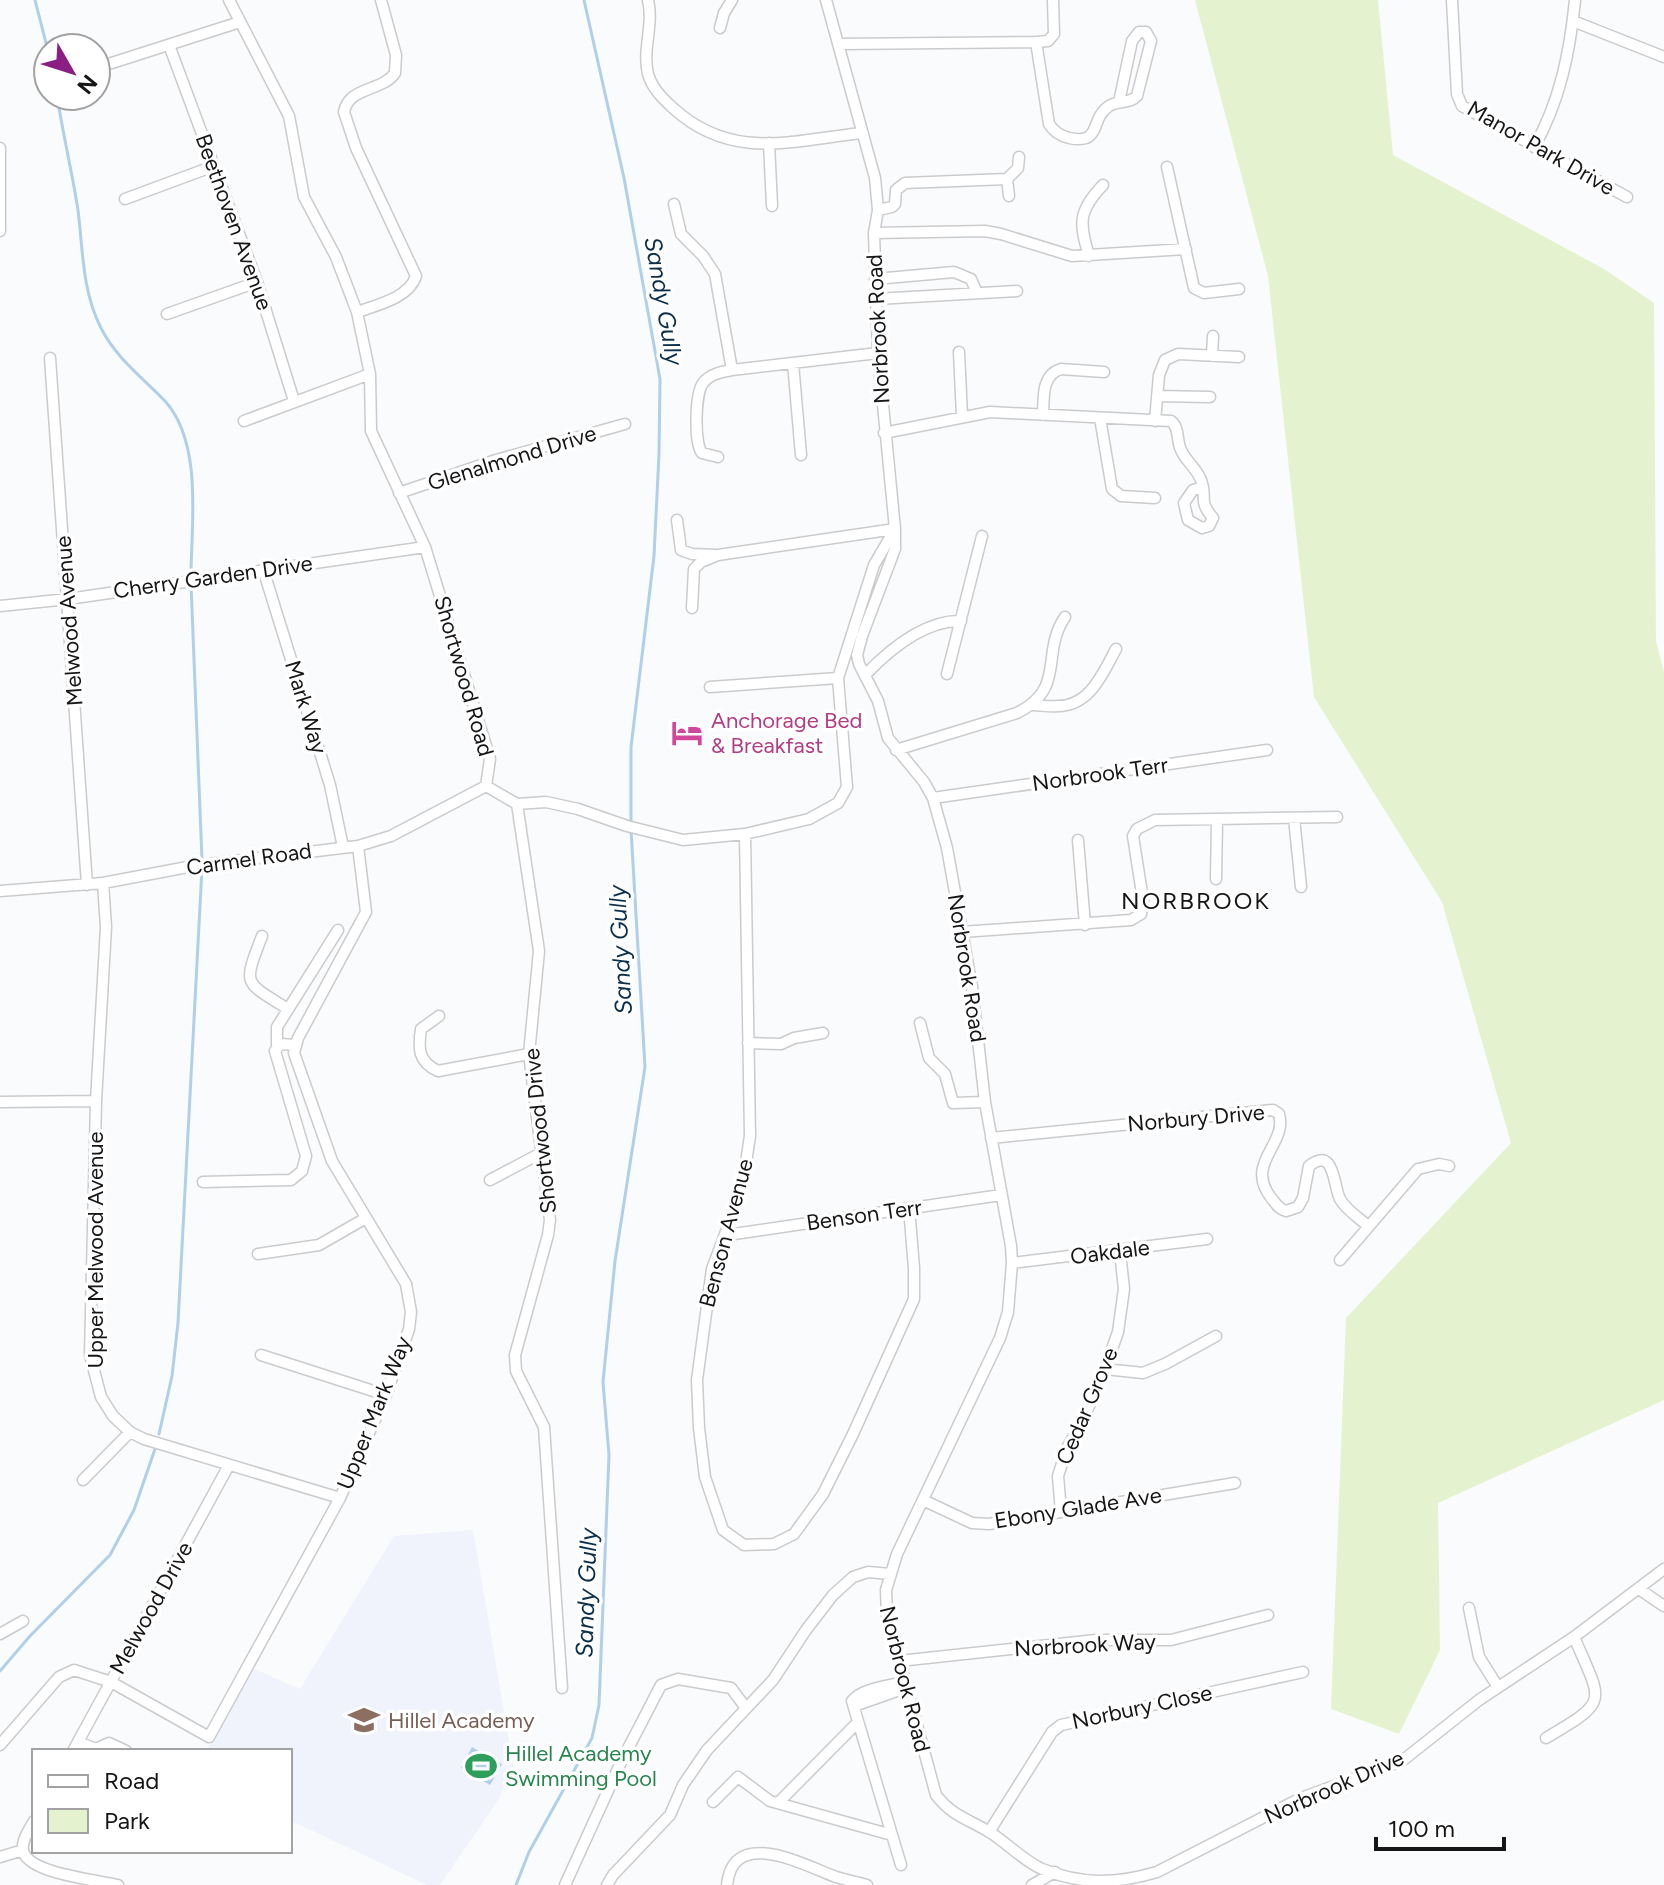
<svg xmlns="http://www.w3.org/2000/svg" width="1664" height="1885" font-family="Figtree,sans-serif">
  <rect width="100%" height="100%" fill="#fafbfd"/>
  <path fill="#f0f2fc" d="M473,1530L513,1765L498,1800L440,1885H427L290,1820V1751H207L248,1666L300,1689L394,1536Z"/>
  <path fill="#e5f2cf" d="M1195,0H1378L1393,155L1604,269L1654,303L1656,641L1664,672V1400L1438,1503L1440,1650L1399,1734L1331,1709L1346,1318L1511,1143L1442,902L1314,697L1268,276Z"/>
  <path fill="#b2cfe9" d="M472,1747L502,1764L490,1785L461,1768Z"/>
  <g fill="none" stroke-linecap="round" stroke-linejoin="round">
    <path stroke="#b2cfe9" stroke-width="3" d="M35,0L48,51
      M57,96C63,134 72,172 78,210C83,250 82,291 101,328C116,358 143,378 165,401C202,442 192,520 191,571
      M191,584L202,860
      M159,1434L172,1376L178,1323L202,868
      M0,1671L30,1636L110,1555L134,1510L155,1449
      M516,1885L529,1852L592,1738L599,1705L609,1455L603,1382L615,1261L645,1067L631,830V747L654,556L659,454L660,379L624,178L584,0"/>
    <defs>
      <path id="minor" d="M229,0L289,116L304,197L336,257L357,312L370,374L371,431L425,547L490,759L486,786L517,804L546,802L578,809L627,826L683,840L745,834L809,819L838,803L847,787L838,678L874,565L895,529
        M648,0C654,25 642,50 648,74C652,88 662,98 673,108C731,161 791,141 861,133
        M826,0L875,178L878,210L874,233L878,353L895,529V549L862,636L857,655L859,664L878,701L888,738L924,782L933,798L947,848L972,987L985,1102L1011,1246L1012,1263L1008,1312L1000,1338L897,1554L886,1590L887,1615L936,1795C953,1817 969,1819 991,1833C1008,1844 1024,1861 1042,1869C1082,1885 1116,1884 1157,1872L1301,1798L1402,1761L1479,1700L1574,1637L1664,1569
        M1452,0L1457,94L1462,106L1627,197
        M1573,21L1664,57
        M720,28L724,13L732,0
        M1036,42L1048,41L1054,34L1053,0
        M838,44L1036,42L1049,124C1054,132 1061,136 1069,138C1103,145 1089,119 1109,106C1118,100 1130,104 1137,96L1151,41L1146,32H1139L1132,41L1119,102
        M169,45L257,282L294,401
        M96,68L240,22
        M769,143L772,206
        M1534,147C1560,102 1570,51 1575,0
        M0,148V231
        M1167,167L1194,288L1204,293L1239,289
        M1007,179L1009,196
        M125,199L214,166
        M674,204L681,234L703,256L715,274L732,370
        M878,210L892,207L895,204L896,190L905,183L1007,179L1018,168L1019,157
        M874,233L985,231L1001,234L1072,256L1186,249
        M1089,256C1079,223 1078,211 1103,185
        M875,279L954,272L971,279L977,293
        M876,299L1017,291
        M357,312C377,305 409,298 416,276L356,148L344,112C349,86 382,92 395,73L396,55L381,0
        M167,314L257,282
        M959,352L962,416
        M1212,356L1213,336
        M50,358L87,885
        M793,363L801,455
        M1157,396L1210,397
        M1043,415C1044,398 1041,375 1061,369L1104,372
        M1100,418L1112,489L1121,496L1155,498
        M244,421L370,374
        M1155,421L1159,375L1165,360L1178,354L1239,357
        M884,433L990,412L1171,421C1180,428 1176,440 1181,450C1186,462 1199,470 1202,483C1207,500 1198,500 1213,518L1209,526L1202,528L1188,520L1184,503L1193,490L1203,487
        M718,457L702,453C694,443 695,394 703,383C710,374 721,372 732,370L878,353
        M399,493L496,460L625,424
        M677,520L681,550L692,554L716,555
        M263,569L330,785L343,847
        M0,606L68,599L425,547
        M692,608L694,569L701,562L718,555L895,529
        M947,674L982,536
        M865,675C889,650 924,620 961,621
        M710,687L838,678
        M1032,705C1041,705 1049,707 1058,706C1090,706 1103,673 1116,649
        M896,750L1017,713C1067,688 1040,654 1065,617
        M933,798L1267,750
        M517,804L539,951L529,1054L550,1220L548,1235L515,1355L516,1371L544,1427L562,1688
        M1294,818L1301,887
        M745,834L750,1136L745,1169L734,1210L712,1269L697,1380L699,1428L705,1477L723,1530L744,1545L774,1544L794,1534L823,1494L853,1434L914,1299V1268L909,1208
        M1078,840L1085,925
        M1216,879L1217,820
        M103,883L106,927L96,1101L90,1355L101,1397L113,1416L130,1432L144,1439L340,1498
        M0,891L103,883L193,866L358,846L391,836L486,786
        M962,932L1131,920L1141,914L1143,900L1133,836L1137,829L1155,820L1337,817
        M262,936C243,986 243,981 288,1009
        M439,1016L421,1029C418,1048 418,1062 438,1071L529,1054
        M920,1023L929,1058L945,1074L953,1103L985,1102
        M748,1043L781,1044L794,1038L823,1033
        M277,1045V1027L338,930
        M0,1102L96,1101
        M991,1138L1273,1110L1279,1114C1288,1145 1243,1163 1272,1199C1277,1205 1279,1209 1286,1211L1298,1207L1303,1198L1309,1166C1335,1146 1333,1185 1340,1199C1346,1210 1359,1218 1368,1226
        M490,1180L543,1152
        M203,1182L291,1180L302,1171L306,1156L275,1051L280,1044L295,1045
        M727,1235L1001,1195
        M258,1254L319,1245L366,1218
        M1340,1260L1418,1169L1439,1164L1449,1166
        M1012,1263L1207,1239
        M261,1355L386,1395
        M1105,1369L1143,1373L1165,1364L1216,1336
        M83,1480L130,1432
        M925,1501L972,1523L989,1524L1235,1483
        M1061,1512L1058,1476L1067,1448L1083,1420L1105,1369L1118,1332L1124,1289L1120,1252
        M1639,1589L1664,1606
        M1469,1608L1479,1657L1498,1687
        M0,1634L23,1621
        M899,1661L1096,1640H1171L1268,1615
        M854,1706L905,1688
        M1546,1738C1611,1700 1602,1703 1574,1637
        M78,1742L96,1749L109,1743L126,1751
        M0,1745L59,1677L74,1670L111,1682L209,1737L340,1498L386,1395L409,1329L411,1312L406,1284L332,1161L294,1053L298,1038L366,912L358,846
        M73,1751L229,1465
        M713,1802L738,1777L770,1801L892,1835
        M778,1803L858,1722
        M34,1821C29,1830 21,1841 23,1851C29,1874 98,1880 118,1885
        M989,1832L1052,1732L1061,1725L1303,1672
        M0,1857L23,1850
        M901,1865L852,1701C862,1688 889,1686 904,1682
        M565,1885L621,1762L661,1685L678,1679L731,1688L746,1708
        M607,1885L613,1875L670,1815L683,1785L707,1750L773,1680L806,1630L833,1595L853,1577L868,1572L890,1574
        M727,1885C733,1826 804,1865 836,1877C846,1880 857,1882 867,1885
        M1032,1885L1055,1872"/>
    </defs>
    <use href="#minor" stroke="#cacbcd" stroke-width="13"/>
    <use href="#minor" stroke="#fff" stroke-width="10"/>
  </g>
  <defs>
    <symbol id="hotel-bare" viewBox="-9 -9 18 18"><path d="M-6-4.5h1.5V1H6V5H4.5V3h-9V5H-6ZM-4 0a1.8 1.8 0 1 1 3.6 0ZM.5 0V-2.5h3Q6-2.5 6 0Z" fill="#d1479c" stroke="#fff" stroke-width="2.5" paint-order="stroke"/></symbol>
    <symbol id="school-bare" viewBox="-9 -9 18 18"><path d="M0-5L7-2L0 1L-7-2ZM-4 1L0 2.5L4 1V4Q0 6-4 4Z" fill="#8d6e63" stroke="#fff" stroke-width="2.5" paint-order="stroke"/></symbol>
    <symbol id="stadium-bare" viewBox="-9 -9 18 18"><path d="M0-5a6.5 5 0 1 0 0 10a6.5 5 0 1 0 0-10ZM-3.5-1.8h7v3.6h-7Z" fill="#2e9e5b" stroke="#fff" stroke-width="2.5" paint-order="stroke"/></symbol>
  </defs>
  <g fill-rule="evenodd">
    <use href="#hotel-bare" x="665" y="711" width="44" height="44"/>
    <use href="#school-bare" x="342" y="1698" width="44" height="44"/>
    <use href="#stadium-bare" x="459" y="1744" width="44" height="44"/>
  </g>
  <g text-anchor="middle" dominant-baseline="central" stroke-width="7" stroke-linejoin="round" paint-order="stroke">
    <g font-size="22" fill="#161617" stroke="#fff">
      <text transform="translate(1541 148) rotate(30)">Manor Park Drive</text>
      <text transform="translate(234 222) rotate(70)">Beethoven Avenue</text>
      <text transform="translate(878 329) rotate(-93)">Norbrook Road</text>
      <text transform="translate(512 458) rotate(-17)">Glenalmond Drive</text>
      <text transform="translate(213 577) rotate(-8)">Cherry Garden Drive</text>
      <text transform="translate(69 621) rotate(-94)">Melwood Avenue</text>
      <text transform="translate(464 676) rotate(74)">Shortwood Road</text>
      <text transform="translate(306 707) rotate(73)">Mark Way</text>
      <text transform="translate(1100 774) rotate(-8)">Norbrook Terr</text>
      <text transform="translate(249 859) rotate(-8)">Carmel Road</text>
      <text transform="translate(967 968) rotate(81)">Norbrook Road</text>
      <text transform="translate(1196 1118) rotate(-5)">Norbury Drive</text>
      <text transform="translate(540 1131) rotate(-96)">Shortwood Drive</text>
      <text transform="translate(864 1215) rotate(-8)">Benson Terr</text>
      <text transform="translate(726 1233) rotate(-75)">Benson Avenue</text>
      <text transform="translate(95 1250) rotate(-90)">Upper Melwood Avenue</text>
      <text transform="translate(1110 1252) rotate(-7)">Oakdale</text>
      <text transform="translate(1087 1406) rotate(-67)">Cedar Grove</text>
      <text transform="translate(374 1413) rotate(-68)">Upper Mark Way</text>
      <text transform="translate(1078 1508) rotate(-9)">Ebony Glade Ave</text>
      <text transform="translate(151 1608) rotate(-61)">Melwood Drive</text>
      <text transform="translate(1085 1645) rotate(-3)">Norbrook Way</text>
      <text transform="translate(905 1679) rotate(76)">Norbrook Road</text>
      <text transform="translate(1142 1707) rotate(-12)">Norbury Close</text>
      <text transform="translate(1334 1787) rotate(-24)">Norbrook Drive</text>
    </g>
    <g font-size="22" fill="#b23c85" stroke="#fff" text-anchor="start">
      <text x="711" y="720">Anchorage Bed<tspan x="711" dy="25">&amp; Breakfast</tspan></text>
    </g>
    <g font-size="22" fill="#785e54" stroke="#fff" text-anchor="start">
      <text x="388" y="1720">Hillel Academy</text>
    </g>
    <g font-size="22" fill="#27864d" stroke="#fff" text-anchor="start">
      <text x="505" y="1753">Hillel Academy<tspan x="505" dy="25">Swimming Pool</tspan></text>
    </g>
    <g font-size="24" font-style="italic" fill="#0b2f4a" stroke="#fff">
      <text transform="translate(664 301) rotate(80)">Sandy Gully</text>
      <text transform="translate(620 950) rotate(-93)">Sandy Gully</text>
      <text transform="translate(586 1593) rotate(-88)">Sandy Gully</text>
    </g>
    <g font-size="24" letter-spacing="2" fill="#161617" stroke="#fff">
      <text x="1196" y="900">NORBROOK</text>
    </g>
  </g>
  <rect x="32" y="1749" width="260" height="104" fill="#ffffff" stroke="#a2a2a2" stroke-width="2"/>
  <rect x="48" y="1775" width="40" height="12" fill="#ffffff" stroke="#a2a2a2" stroke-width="2"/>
  <text x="104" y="1789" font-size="24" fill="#161617">Road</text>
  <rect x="48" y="1809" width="40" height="24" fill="#e5f2cf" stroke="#a2a2a2" stroke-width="2"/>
  <text x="104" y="1829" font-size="24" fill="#161617">Park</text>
  <g transform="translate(72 72) rotate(129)"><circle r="38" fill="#ffffff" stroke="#a2a2a2" stroke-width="2"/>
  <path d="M0-6L14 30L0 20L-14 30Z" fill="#8a1e84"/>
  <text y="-12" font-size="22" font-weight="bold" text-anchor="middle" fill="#161617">N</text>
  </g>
  <path d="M1376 1837v12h128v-12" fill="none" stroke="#161617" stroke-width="4"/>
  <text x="1388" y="1837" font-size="24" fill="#161617" stroke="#ffffff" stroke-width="6" paint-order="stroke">100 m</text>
</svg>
